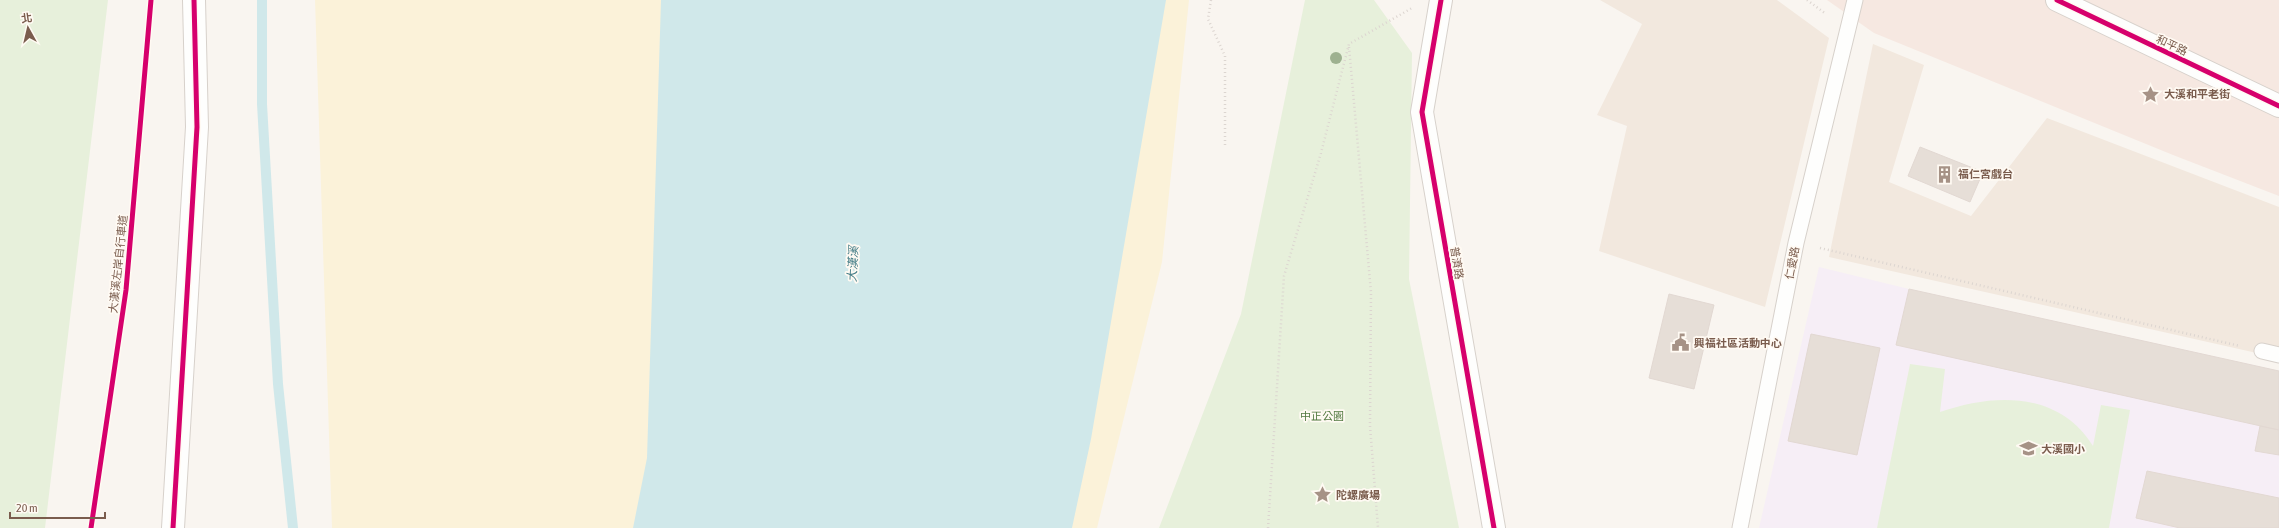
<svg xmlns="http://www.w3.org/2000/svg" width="2279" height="528" font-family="'Asap Condensed','Noto Sans TC',sans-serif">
  <rect width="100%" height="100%" fill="#f9f5f0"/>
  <path fill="#f2e8de" d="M1600,0H1777L1829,38L1765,307L1599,251L1627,126L1597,115L1642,24Z
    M1873,44L1924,65L1889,182L1971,216L2047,118L2279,207V358L1829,257Z"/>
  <path fill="#f6e8e1" d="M1827,0H2279V196L2173,155L1874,33Z"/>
  <path fill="#f6eef6" d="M1819,267L1909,289L2279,371V528H1759Z"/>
  <path fill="#e7f0db" d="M0,0H108L45,528H0Z
    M1305,0H1374L1412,53L1409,279L1459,528H1159L1241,314Z
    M1910,364L1945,369L1940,412C1994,393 2059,391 2093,446L2101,405L2130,410L2109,528H1877Z"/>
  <path fill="#fbf2d9" d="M315,0H1189L1162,262L1097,528H332Z"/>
  <path fill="#d0e8ea" d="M661,0H1166L1091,439L1072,528H633L647,458Z"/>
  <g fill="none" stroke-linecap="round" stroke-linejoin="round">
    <path stroke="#d0e8ea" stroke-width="10" d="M262,0V104L278,384L293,528"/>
  </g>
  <path fill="#e6ded7" stroke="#e2d8d2" d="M1920,147L1983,172L1970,202L1908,176Z
    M1909,289L2279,371V430L1896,345Z
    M1669,294L1714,305L1694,389L1649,378Z
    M1811,334L1880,348L1857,455L1788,441Z
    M2260,426L2279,430V455L2255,451Z
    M2147,471L2279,498V528H2180L2136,518Z"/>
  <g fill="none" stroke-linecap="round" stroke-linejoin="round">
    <defs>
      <path id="service" d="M2262,351L2279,355
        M1740,528L1796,243L1855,0"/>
      <path id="minor" d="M1441,0L1422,112L1494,528
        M2057,0L2279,106
        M173,528L197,127L194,0"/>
    </defs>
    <use href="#service" stroke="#d7d1cb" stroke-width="17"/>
    <use href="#minor" stroke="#d7d1cb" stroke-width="24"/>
    <path stroke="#dcd5d0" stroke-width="2.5" stroke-dasharray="1 3" stroke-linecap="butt" d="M1211,0L1208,19L1225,56V145
      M1807,0L1826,14
      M1349,47L1371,292L1370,426L1378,528
      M1820,248L2240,346
      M1268,528L1284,276L1321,153L1349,44L1412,8"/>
    <use href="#service" stroke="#fefefd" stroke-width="15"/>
    <use href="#minor" stroke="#fefefd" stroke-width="22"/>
    <defs>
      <path id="cycleway" d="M1441,0L1422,112L1494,528
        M2057,0L2279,106
        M91,528L126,290L151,0
        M173,528L197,127L194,0"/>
    </defs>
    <use href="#cycleway" stroke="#fffaf3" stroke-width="8"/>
    <use href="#cycleway" stroke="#d6006c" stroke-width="5"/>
  </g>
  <circle fill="#9eb190" cx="1336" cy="58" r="6"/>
  <defs>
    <symbol id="sight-bare" viewBox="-9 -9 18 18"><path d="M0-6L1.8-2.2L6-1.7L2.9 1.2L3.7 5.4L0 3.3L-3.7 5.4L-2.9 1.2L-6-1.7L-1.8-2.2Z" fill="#a69286" stroke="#fffaf3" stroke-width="2.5" paint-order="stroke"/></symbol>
    <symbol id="building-bare" viewBox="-9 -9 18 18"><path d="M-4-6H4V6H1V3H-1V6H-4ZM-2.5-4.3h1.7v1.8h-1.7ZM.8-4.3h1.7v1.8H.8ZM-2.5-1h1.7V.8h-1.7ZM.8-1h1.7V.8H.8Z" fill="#a69286" stroke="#fffaf3" stroke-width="2.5" paint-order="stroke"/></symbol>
    <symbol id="civic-bare" viewBox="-9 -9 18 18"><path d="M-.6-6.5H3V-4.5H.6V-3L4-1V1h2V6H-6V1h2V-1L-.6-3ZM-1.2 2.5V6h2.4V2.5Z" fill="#a69286" stroke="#fffaf3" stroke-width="2.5" paint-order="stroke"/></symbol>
    <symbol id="school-bare" viewBox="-9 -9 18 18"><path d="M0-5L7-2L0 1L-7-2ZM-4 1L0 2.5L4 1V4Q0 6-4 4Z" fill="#a69286" stroke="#fffaf3" stroke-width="2.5" paint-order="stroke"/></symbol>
  </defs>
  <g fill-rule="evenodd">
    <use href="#sight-bare" x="2138" y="82" width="25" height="25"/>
    <use href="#building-bare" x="1932" y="162" width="25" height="25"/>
    <use href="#civic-bare" x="1668" y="330" width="25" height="25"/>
    <use href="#school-bare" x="2016" y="436" width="25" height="25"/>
    <use href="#sight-bare" x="1310" y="482" width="25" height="25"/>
  </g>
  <g text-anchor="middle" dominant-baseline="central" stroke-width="3.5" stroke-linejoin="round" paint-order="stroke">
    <g font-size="11" fill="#7a5c4d" stroke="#fffaf3">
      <text transform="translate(2172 45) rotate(25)">和平路</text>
      <text transform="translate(1457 263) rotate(81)">普濟路</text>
      <text transform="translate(1792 263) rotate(-79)">仁愛路</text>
      <text transform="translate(118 264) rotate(-84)">大漢溪左岸自行車道</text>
    </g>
    <g font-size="11" font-weight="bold" fill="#7a5c4d" stroke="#fffaf3" text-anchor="start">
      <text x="2164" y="94">大溪和平老街</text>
      <text x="1958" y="174">福仁宮戲台</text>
      <text x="1694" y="343">興福社區活動中心</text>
      <text x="2041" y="449">大溪國小</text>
      <text x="1336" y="495">陀螺廣場</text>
    </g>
    <g font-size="11" fill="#537a41" stroke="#fffaf3">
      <text x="1322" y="416">中正公園</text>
    </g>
    <g font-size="12" font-style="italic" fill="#437c86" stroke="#fffaf3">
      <text transform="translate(853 264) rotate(-87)">大漢溪</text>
    </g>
  </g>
  <g transform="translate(28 28) rotate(352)" stroke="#fffaf3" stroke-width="3" paint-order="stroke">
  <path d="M0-3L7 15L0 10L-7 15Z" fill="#7a5c4d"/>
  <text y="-6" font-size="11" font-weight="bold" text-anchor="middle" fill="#7a5c4d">北</text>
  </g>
  <path d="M10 512v6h95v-6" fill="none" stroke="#7a5c4d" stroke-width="2"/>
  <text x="16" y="512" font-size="12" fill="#7a5c4d" stroke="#fffaf3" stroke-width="3" paint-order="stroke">20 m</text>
</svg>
